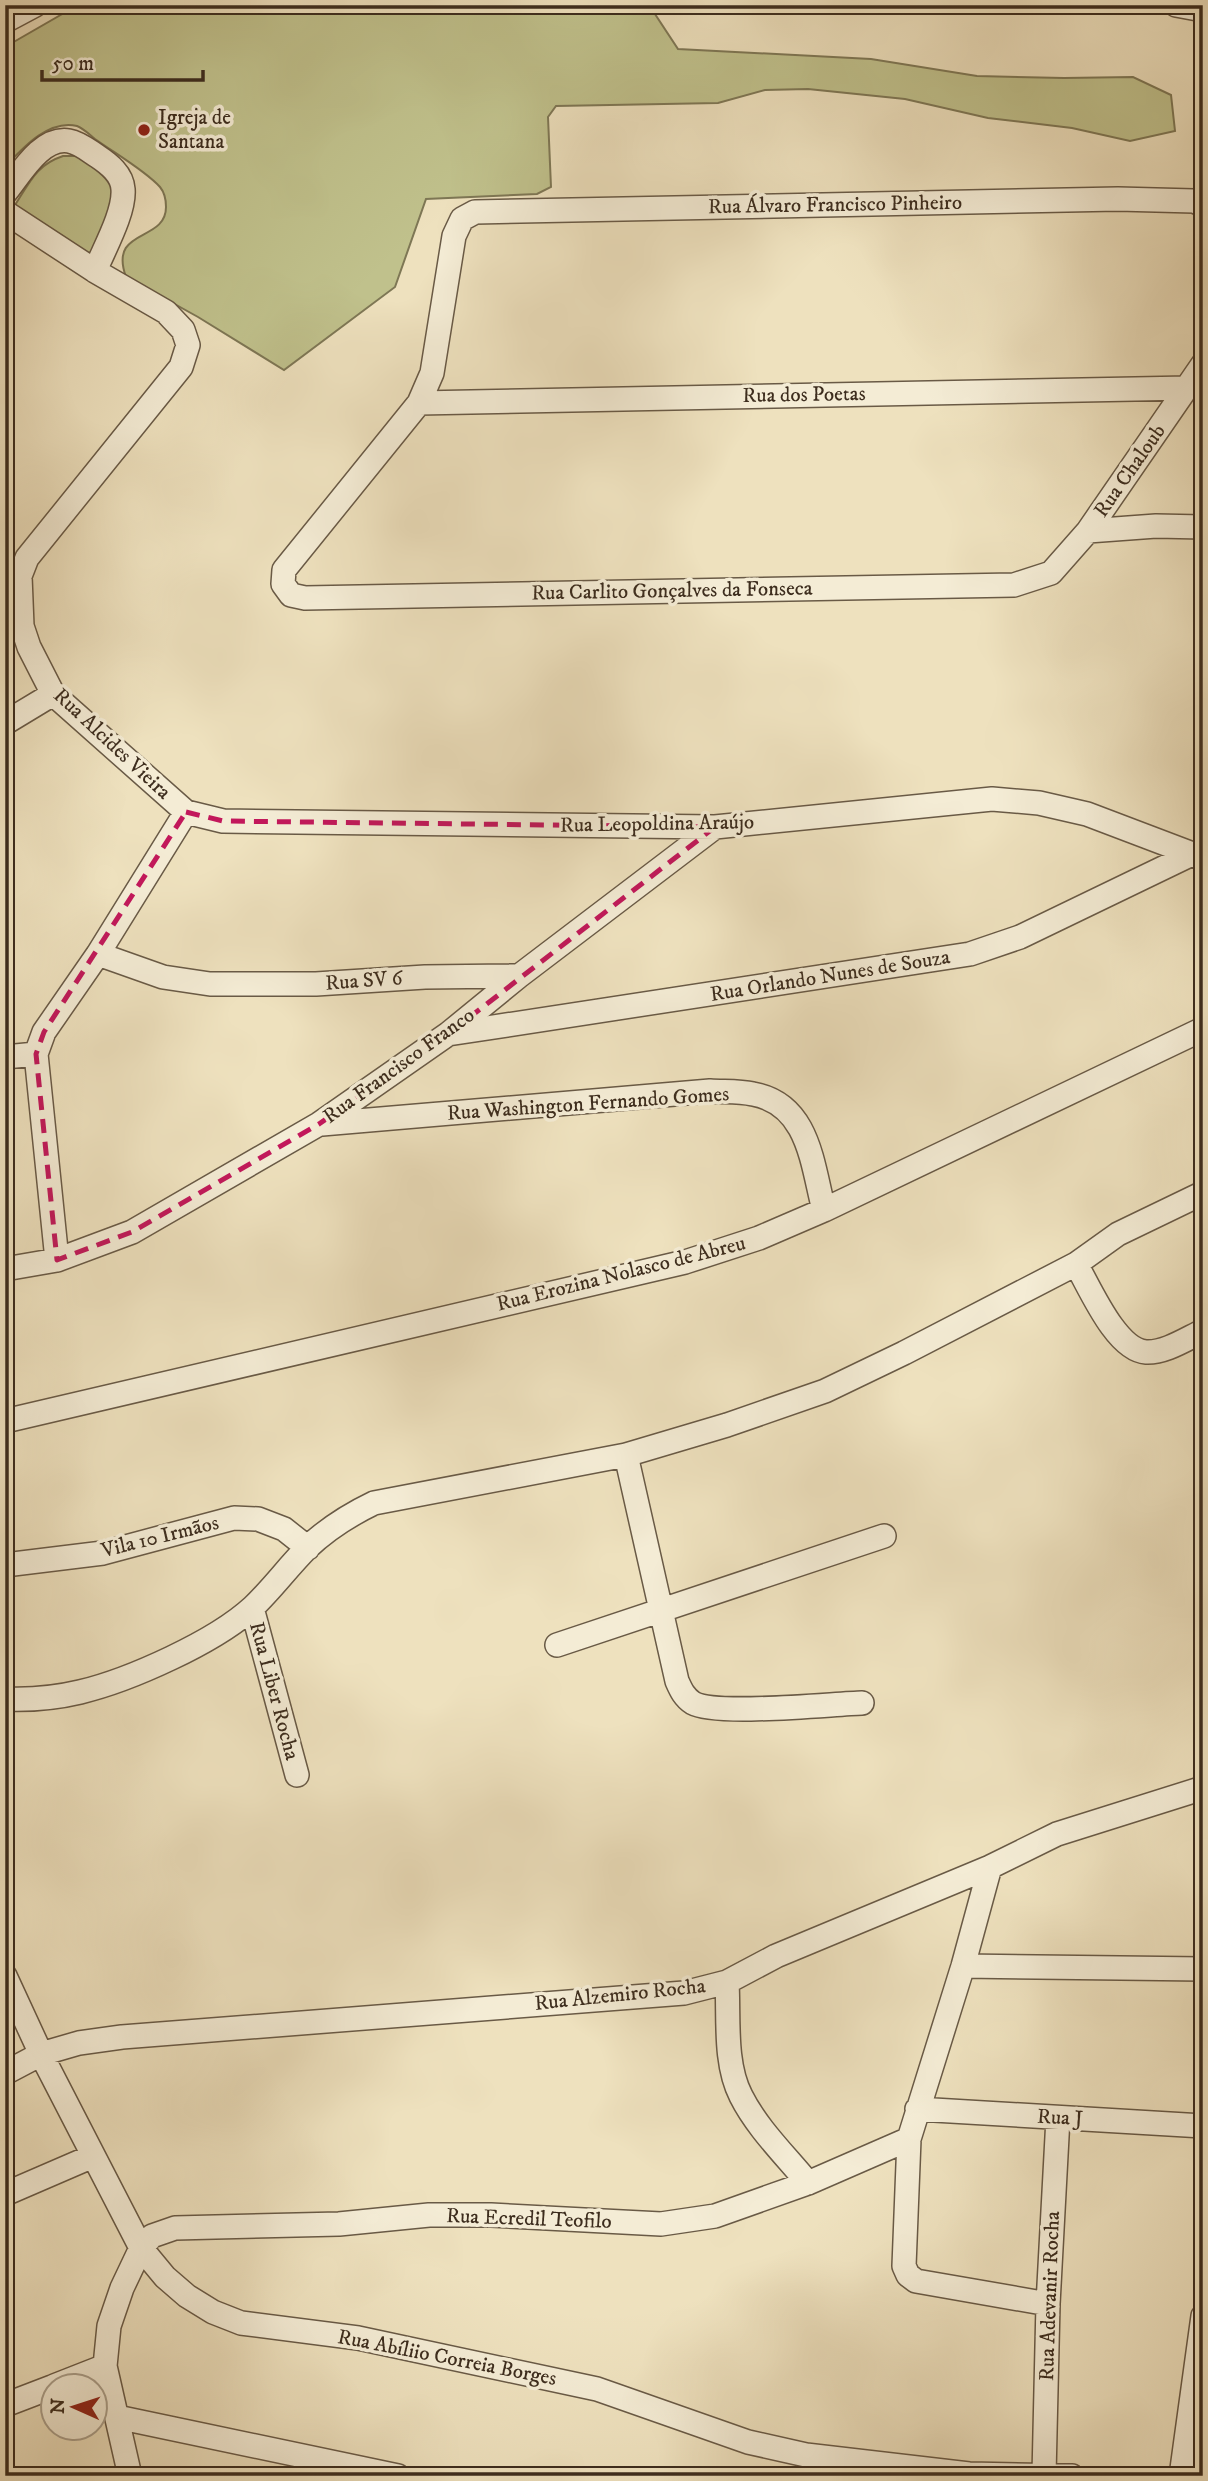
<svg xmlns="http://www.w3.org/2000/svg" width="1208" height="2481" font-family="'IM FELL DW Pica',serif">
  <rect width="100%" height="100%" fill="#eee1be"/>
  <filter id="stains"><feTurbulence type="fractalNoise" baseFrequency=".00286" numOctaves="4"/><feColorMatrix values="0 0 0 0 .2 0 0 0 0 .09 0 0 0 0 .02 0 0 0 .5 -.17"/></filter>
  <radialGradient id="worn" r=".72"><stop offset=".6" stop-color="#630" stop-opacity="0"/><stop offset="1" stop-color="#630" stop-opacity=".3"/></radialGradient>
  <path fill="#c0c18c" stroke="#7e7755" stroke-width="2" d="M78,5H649L678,49L871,59L977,76L1064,78L1133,77L1171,95L1175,131L1130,141L1072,128L988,118L905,99L808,89L765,90L718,103L556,106L548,117L551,187L537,194L426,199L395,287L284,370L198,317L126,277C108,227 166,243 166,207C166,200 165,193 160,187C146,171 113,152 95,139C90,135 83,128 77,126C48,119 22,149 5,167V47Z
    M63,156H78L92,161L111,183L115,198L93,257L15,205C30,182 36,165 63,156Z"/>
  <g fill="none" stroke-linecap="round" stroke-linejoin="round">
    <defs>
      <path id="minor" d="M1176,5L1203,10
        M5,21L35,5
        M5,193C20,175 41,136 69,141C80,143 89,151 97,156C109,164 122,174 123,189C125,212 104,249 95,271
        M1203,205L1194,201L1118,199L475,212L462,219L454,236L432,373L419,403L284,570L283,584L291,595L305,598L1014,585L1051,573L1088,531L1203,364
        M5,212L95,271L166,312L183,330L188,345L181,367L27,558L20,576L22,626L29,647L53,694L186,812L98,954L44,1032L36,1054L57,1260
        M419,403L1188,388
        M1088,531L1156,526L1203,527
        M5,723L53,694
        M186,812L223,821L715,827L992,799L1039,803L1087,814L1203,858
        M98,954L163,977L210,984H316L425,977L519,976
        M448,1034L970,954L1020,937L1192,854
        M5,1057L36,1054
        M322,1124L710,1091C724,1092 739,1091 753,1094C809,1104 812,1164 824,1210
        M1076,1264C1090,1288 1116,1350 1146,1352C1165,1353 1186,1339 1203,1331
        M5,1269L57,1260L132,1232L319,1124L448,1034L519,976L715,827
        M5,1421L685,1262L759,1238L824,1210L1203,1029
        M626,1455L677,1681C681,1690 684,1697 693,1703C716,1716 830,1704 862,1703
        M5,1565L103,1553L234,1518L258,1519L284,1529L308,1548
        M252,1608L297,1775
        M557,1645L884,1536
        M5,1699C30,1700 55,1698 80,1692C130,1680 215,1642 253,1607C272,1589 288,1567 307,1548C327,1529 349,1515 374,1503L626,1455L727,1425L825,1391L904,1353L1076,1264L1118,1234L1203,1193
        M990,1867L963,1966L909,2139L904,2266L908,2275L916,2281L1048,2304
        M963,1966L1203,1969
        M5,1976L41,2054L141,2248L165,2277L187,2296L213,2312L241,2323L358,2338L597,2389L748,2442L806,2455L969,2474L1072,2476
        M727,1982C729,2018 724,2063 741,2096C757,2128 785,2155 808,2183
        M5,2073L41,2054L79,2043L122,2037L684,1993L727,1982L776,1956L990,1867L1057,1834L1203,1788
        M917,2109L1203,2126
        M5,2194L93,2156
        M54,2386L105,2366
        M5,2405L52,2387
        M117,2417L398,2476
        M1044,2475L1048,2304L1058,2118
        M130,2476L105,2366L109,2326L122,2288L141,2248L152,2236L175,2228L339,2224L429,2215H491L661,2224L715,2216L808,2183L909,2139
        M1181,2476L1203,2316"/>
    </defs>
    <use href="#minor" stroke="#695a46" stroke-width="26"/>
    <use href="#minor" stroke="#f4ecd5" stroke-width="23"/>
  </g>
  <path fill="none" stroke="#c2185b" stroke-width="5" stroke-dasharray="14 9" stroke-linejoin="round" d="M186,812L223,821L715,827L448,1034L319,1124L132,1232L57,1260L36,1054L44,1032Z"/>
  <circle fill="#8f2418" stroke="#f4ecd5" stroke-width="2.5" cx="144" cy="130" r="7"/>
  <g text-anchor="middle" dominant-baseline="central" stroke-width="7" stroke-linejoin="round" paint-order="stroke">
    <g font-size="21" fill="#3d2d1e" stroke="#f4ecd5" text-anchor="start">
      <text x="158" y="118">Igreja de<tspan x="158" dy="24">Santana</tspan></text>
    </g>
    <g font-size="21" fill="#3d2d1e" stroke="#f4ecd5">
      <text transform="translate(835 205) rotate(-1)">Rua Álvaro Francisco Pinheiro</text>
      <text transform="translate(804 395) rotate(-1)">Rua dos Poetas</text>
      <text transform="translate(1130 471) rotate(-55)">Rua Chaloub</text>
      <text transform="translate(672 591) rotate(-1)">Rua Carlito Gonçalves da Fonseca</text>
      <text transform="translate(112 744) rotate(43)">Rua Alcides Vieira</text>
      <text transform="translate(657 824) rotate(-1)">Rua Leopoldina Araújo</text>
      <text transform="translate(830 976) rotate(-9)">Rua Orlando Nunes de Souza</text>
      <text transform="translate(364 981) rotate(-4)">Rua SV 6</text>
      <text transform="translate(399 1066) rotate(-36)">Rua Francisco Franco</text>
      <text transform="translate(588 1104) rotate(-4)">Rua Washington Fernando Gomes</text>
      <text transform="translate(621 1274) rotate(-14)">Rua Erozina Nolasco de Abreu</text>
      <text transform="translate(160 1537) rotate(-14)">Vila 10 Irmãos</text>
      <text transform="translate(274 1691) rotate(75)">Rua Liber Rocha</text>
      <text transform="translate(620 1995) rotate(-6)">Rua Alzemiro Rocha</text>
      <text transform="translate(1060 2118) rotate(3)">Rua J</text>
      <text transform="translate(529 2219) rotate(2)">Rua Ecredil Teofilo</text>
      <text transform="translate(1050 2296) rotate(-88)">Rua Adevanir Rocha</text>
      <text transform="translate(447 2358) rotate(11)">Rua Abíliio Correia Borges</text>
    </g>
  </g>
  <rect width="1208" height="2481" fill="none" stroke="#eee1be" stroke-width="28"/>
  <rect x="7" y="7" width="1194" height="2467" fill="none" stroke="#3d2d1e" stroke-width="3.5"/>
  <rect x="14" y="14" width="1180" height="2453" fill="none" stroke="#3d2d1e" stroke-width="2"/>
  <g transform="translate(74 2407) rotate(273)"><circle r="33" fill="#f4ecd5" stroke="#aba08c" stroke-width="2"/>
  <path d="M0-5L12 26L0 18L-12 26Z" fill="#8f2418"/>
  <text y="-10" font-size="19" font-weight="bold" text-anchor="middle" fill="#3d2d1e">N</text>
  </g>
  <path d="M42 70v10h161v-10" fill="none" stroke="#3d2d1e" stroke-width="3.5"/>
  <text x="52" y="70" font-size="21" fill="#3d2d1e" stroke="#f4ecd5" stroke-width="5" paint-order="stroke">50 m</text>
  <rect width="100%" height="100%" filter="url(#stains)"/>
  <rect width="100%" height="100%" fill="url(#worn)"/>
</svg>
